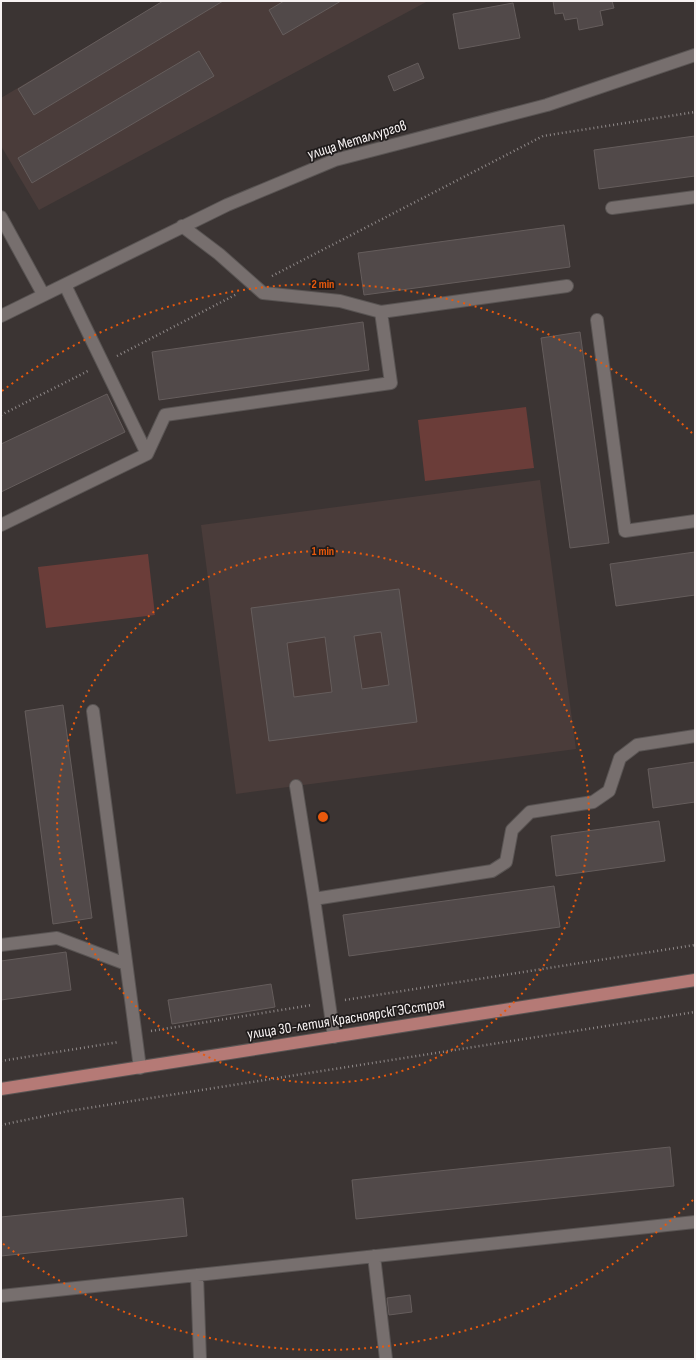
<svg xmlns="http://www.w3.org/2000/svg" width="696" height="1360" font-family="'Sofia Sans Condensed',sans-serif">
  <rect width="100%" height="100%" fill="#3b3433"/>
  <path fill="#4a3c3a" d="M163,1H428L39,210L1,146V98Z
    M540,480L576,749L236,794L201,525Z"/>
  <path fill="#6b3d39" d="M526,407L534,468L425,481L418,420Z
    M148,554L155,615L46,628L38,567Z"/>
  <path fill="#514949" stroke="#655d5c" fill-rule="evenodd" d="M163,1H223L34,115L18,89Z
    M284,1H341L283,35L269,10Z
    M553,1H612L614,8L600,11L603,25L579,30L577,18L565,20L563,13L555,14Z
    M513,3L520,38L459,49L453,14Z
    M199,51L214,76L32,183L18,158Z
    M418,63L424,78L394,91L388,76Z
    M695,136V176L599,189L594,150Z
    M564,225L570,267L364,295L358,253Z
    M363,322L369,370L159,400L152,352Z
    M580,332L609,543L570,548L541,338Z
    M107,394L125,432L1,492V444Z
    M695,552V595L616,606L610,564Z
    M399,589L417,722L269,741L251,608ZM381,632L389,685L362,689L354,636ZM325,637L332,692L294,697L287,643Z
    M63,705L92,918L53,924L25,711Z
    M695,762V802L653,808L648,769Z
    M659,821L665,861L556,876L551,836Z
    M554,886L560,927L349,956L343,915Z
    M66,952L71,990L1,1000V961Z
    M271,984L275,1007L172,1024L168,1000Z
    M670,1147L674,1186L356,1219L352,1180Z
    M183,1198L187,1236L1,1256V1217Z
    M410,1295L412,1312L389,1315L387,1298Z"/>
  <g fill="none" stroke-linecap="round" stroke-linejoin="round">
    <defs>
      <path id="minor" d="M612,208L695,197
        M1,217L43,294
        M182,226L219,254L263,293L340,301L381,312L567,286
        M65,285L147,454
        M1,316L227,205L335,160L547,105L695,55
        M597,320L625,531L695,521
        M1,525L147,454L165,415L391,383L381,312
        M93,711L140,1068
        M296,786L314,899
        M1,945L57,938L126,964
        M334,1037L314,899L492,871L506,862L512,830L530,812L593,802L609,791L620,758L637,745L695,736
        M374,1256L386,1359
        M197,1275L200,1359
        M1,1296L695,1222"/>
      <path id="major" d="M1,1089L695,980"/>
    </defs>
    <use href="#minor" stroke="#595453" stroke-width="14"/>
    <use href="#major" stroke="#595453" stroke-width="14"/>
    <path stroke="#8f8989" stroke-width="2.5" stroke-dasharray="1 3" stroke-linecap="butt" d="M272,276L543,136L695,112
      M117,356L237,294
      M1,415L88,371
      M345,1000L695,945
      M151,1031L312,1005
      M1,1061L119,1042
      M1,1125L69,1111L695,1012"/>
    <use href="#minor" stroke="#776f6e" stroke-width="12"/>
    <use href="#major" stroke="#b57a76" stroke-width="12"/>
  </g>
  <g fill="none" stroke="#e8590c" stroke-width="2" stroke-dasharray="2 4">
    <circle cx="323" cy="817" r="266"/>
    <path d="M693 1200A533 533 0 0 1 2 1243M2 391A533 533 0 0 1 693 434"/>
  </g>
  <g text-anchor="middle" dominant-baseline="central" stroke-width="3.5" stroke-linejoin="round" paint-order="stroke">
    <g font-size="15" fill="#f7f2f2" stroke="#201c1c">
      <text transform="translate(357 140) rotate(-17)">улица Металлургов</text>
      <text transform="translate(346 1019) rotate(-9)">улица 30-летия КрасноярскГЭСстроя</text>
    </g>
  </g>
  <circle cx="323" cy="817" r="6" fill="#e8590c" stroke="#201c1c" stroke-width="2"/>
  <g font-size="12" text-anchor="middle" font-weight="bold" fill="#e8590c" stroke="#201c1c" stroke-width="3.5" stroke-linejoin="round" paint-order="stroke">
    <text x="323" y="288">2 min</text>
    <text x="323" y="555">1 min</text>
  </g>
  <rect width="696" height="1360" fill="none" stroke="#f7f2f2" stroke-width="4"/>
</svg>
